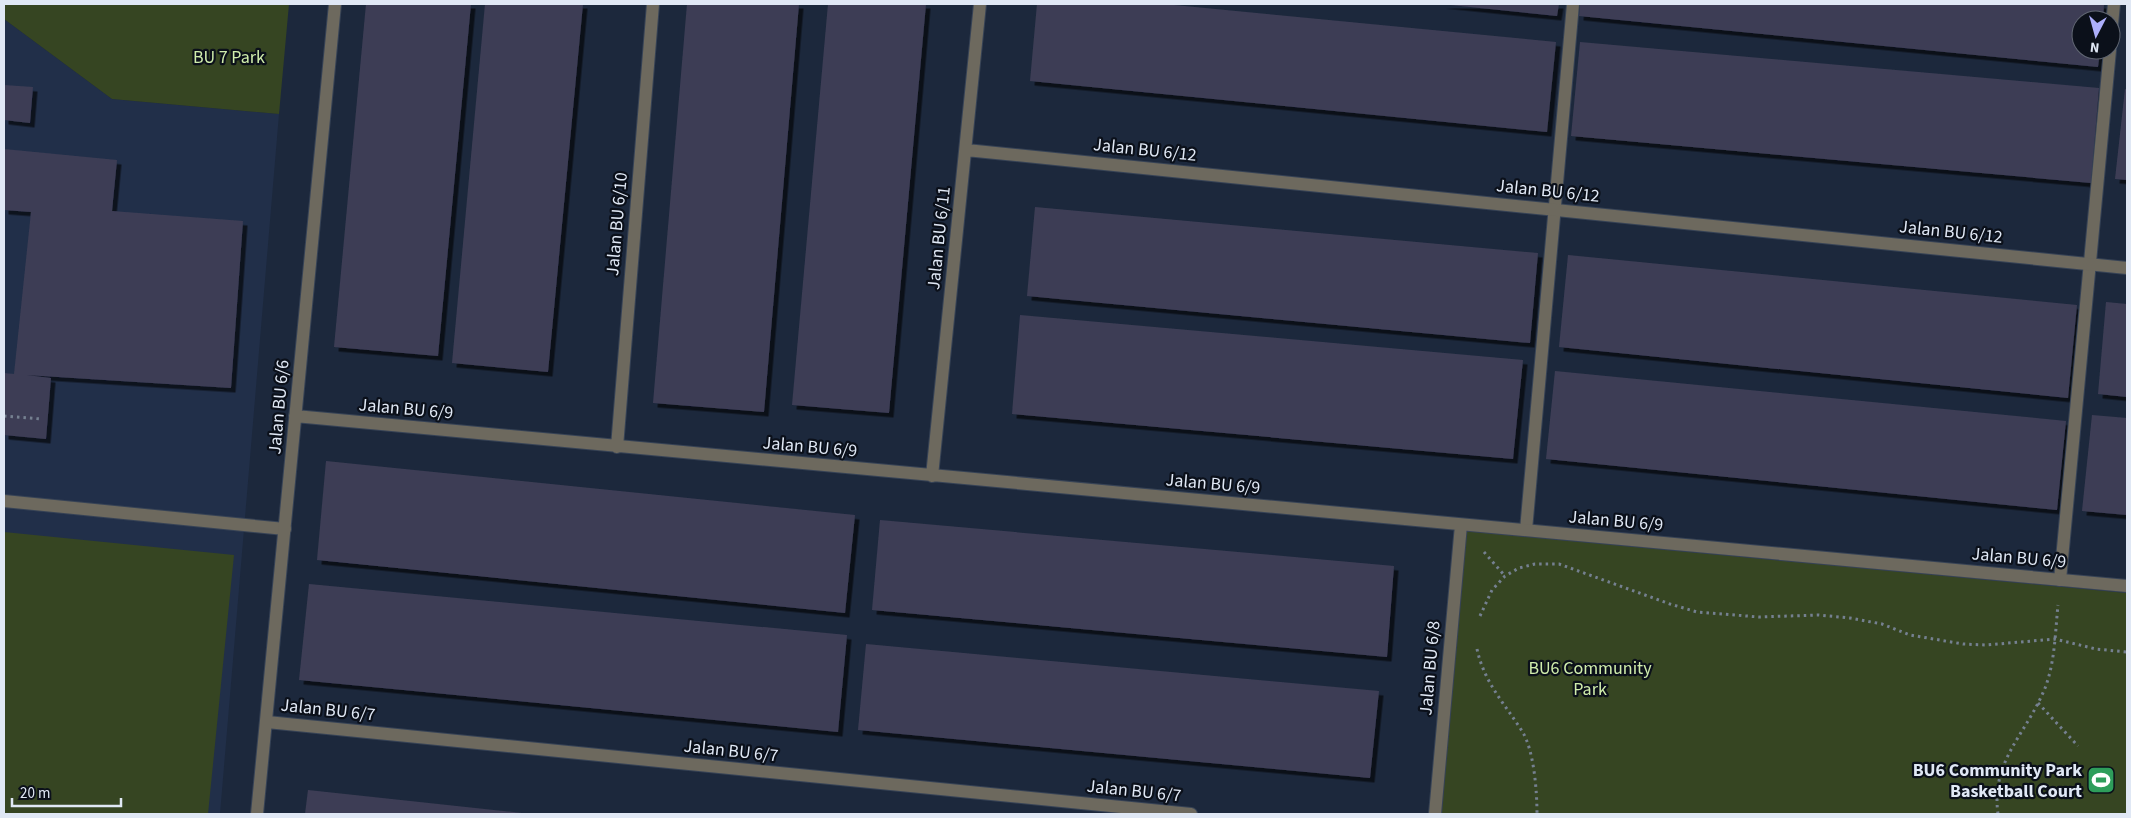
<svg xmlns="http://www.w3.org/2000/svg" width="2131" height="818" font-family="'Source Sans 3',sans-serif">
  <defs>
    <filter id="shadow"><feDropShadow dx="4.5" dy="4.5" stdDeviation="0" flood-color="#0009"/></filter>
  </defs>
  <rect width="100%" height="100%" fill="#1c283c"/>
  <path fill="#212f49" d="M4,19L112,99L279,114L220,814H4Z"/>
  <path fill="#364522" d="M4,4H289L279,114L112,99L4,19Z
    M1466,531L2127,593V814H1440Z
    M4,532L234,555L208,814H4Z"/>
  <path fill="#3d3d55" filter="url(#shadow)" d="M366,4H471L438,356L334,347Z
    M485,4H583L548,372L452,363Z
    M687,4H799L764,412L653,403Z
    M828,4H926L889,413L792,405Z
    M1037,4H1164L1556,42L1547,132L1030,81Z
    M1441,4H1559L1557,16Z
    M1580,4H2104L2103,20H2081V50H2100L2098,67L1579,16Z
    M1580,42L2099,88L2091,183L1571,136Z
    M4,85L33,87L30,123L4,120Z
    M2125,89L2127,90V180L2115,179Z
    M4,149L117,160L112,211L243,221L231,388L26,375L51,378L46,439L4,435V373L14,374L31,212L4,210Z
    M1035,207L1538,253L1530,343L1027,296Z
    M1568,255L2077,305L2068,398L1559,347Z
    M2106,302L2127,304V397L2098,394Z
    M1020,315L1523,360L1513,459L1012,414Z
    M1555,371L2066,421L2057,510L1546,459Z
    M2092,415L2127,418V515L2082,511Z
    M326,461L855,515L845,613L317,560Z
    M880,520L1394,566L1387,657L872,610Z
    M309,584L847,635L838,732L299,680Z
    M866,644L1379,691L1370,778L858,730Z
    M308,790L522,813V814H305Z"/>
  <g fill="none" stroke-linecap="round" stroke-linejoin="round">
    <defs>
      <path id="lane" d="M2111,35L2114,4
        M4,501L285,529
        M1526,530L1573,4
        M2060,580L2110,50"/>
      <path id="street" d="M966,150L2127,268
        M295,416L2127,586
        M617,447L653,4
        M932,476L980,4
        M267,722L1191,814
        M257,814L335,4
        M1435,814L1461,525"/>
    </defs>
    <use href="#lane" stroke="#374356" stroke-width="14"/>
    <use href="#street" stroke="#374356" stroke-width="14"/>
    <path stroke="#758090" stroke-width="3" stroke-dasharray="2.5 4" stroke-linecap="butt" d="M4,416L41,419
      M1484,552L1505,576
      M1480,616L1492,590L1505,576L1519,568L1535,564H1559L1670,604L1697,612L1759,617L1819,615L1850,618L1882,624L1910,635L1963,644L1986,645L2055,639L2096,649L2127,652
      M1477,649C1484,682 1504,703 1522,731C1534,750 1537,791 1537,814
      M2038,703L2078,746
      M1998,814C1991,763 2023,737 2042,695C2055,668 2055,634 2058,605"/>
    <use href="#lane" stroke="#6d695e" stroke-width="12"/>
    <use href="#street" stroke="#6d695e" stroke-width="12"/>
  </g>
  <defs>
    <symbol id="stadium-square" viewBox="-11 -11 22 22"><rect x="-9" y="-9" width="18" height="18" rx="4" fill="#2e9e5b" stroke="#0b101a"/><path d="M0-5a6.5 5 0 1 0 0 10a6.5 5 0 1 0 0-10ZM-3.5-1.8h7v3.6h-7Z" fill="#fff"/></symbol>
  </defs>
  <g fill-rule="evenodd">
    <use href="#stadium-square" x="2085" y="764" width="32" height="32"/>
  </g>
  <g text-anchor="middle" dominant-baseline="central" stroke-width="4.5" stroke-linejoin="round" paint-order="stroke">
    <g font-size="18" fill="#d0edac" stroke="#0b101a">
      <text x="229" y="57">BU 7 Park</text>
      <text x="1590" y="668">BU6 Community<tspan x="1590" dy="21">Park</tspan></text>
    </g>
    <g font-size="18" fill="#e0e8f5" stroke="#0b101a">
      <text transform="translate(1145 150) rotate(6)">Jalan BU 6/12</text>
      <text transform="translate(1548 191) rotate(6)">Jalan BU 6/12</text>
      <text transform="translate(617 224) rotate(-85)">Jalan BU 6/10</text>
      <text transform="translate(1951 232) rotate(6)">Jalan BU 6/12</text>
      <text transform="translate(939 238) rotate(-84)">Jalan BU 6/11</text>
      <text transform="translate(279 407) rotate(-85)">Jalan BU 6/6</text>
      <text transform="translate(406 409) rotate(5)">Jalan BU 6/9</text>
      <text transform="translate(810 447) rotate(5)">Jalan BU 6/9</text>
      <text transform="translate(1213 484) rotate(5)">Jalan BU 6/9</text>
      <text transform="translate(1616 521) rotate(5)">Jalan BU 6/9</text>
      <text transform="translate(2019 558) rotate(5)">Jalan BU 6/9</text>
      <text transform="translate(1430 668) rotate(-85)">Jalan BU 6/8</text>
      <text transform="translate(328 710) rotate(6)">Jalan BU 6/7</text>
      <text transform="translate(731 751) rotate(6)">Jalan BU 6/7</text>
      <text transform="translate(1134 791) rotate(6)">Jalan BU 6/7</text>
    </g>
    <g font-size="18" font-weight="bold" fill="#e0e8f5" stroke="#0b101a" text-anchor="end">
      <text x="2082" y="770">BU6 Community Park<tspan x="2082" dy="21">Basketball Court</tspan></text>
    </g>
  </g>
  <rect width="2131" height="818" fill="none" stroke="#e0e8f5" stroke-width="10"/>
  <g transform="translate(2096 35) rotate(186)"><circle r="24" fill="#0b101a" stroke="#606672"/>
  <path d="M0-4L9 19L0 12L-9 19Z" fill="#adaffb"/>
  <text y="-8" font-size="14" font-weight="bold" text-anchor="middle" fill="#e0e8f5">N</text>
  </g>
  <path d="M12 798v8h109v-8" fill="none" stroke="#e0e8f5" stroke-width="2.5"/>
  <text x="20" y="798" font-size="15" fill="#e0e8f5" stroke="#0b101a" stroke-width="4" paint-order="stroke">20 m</text>
</svg>
